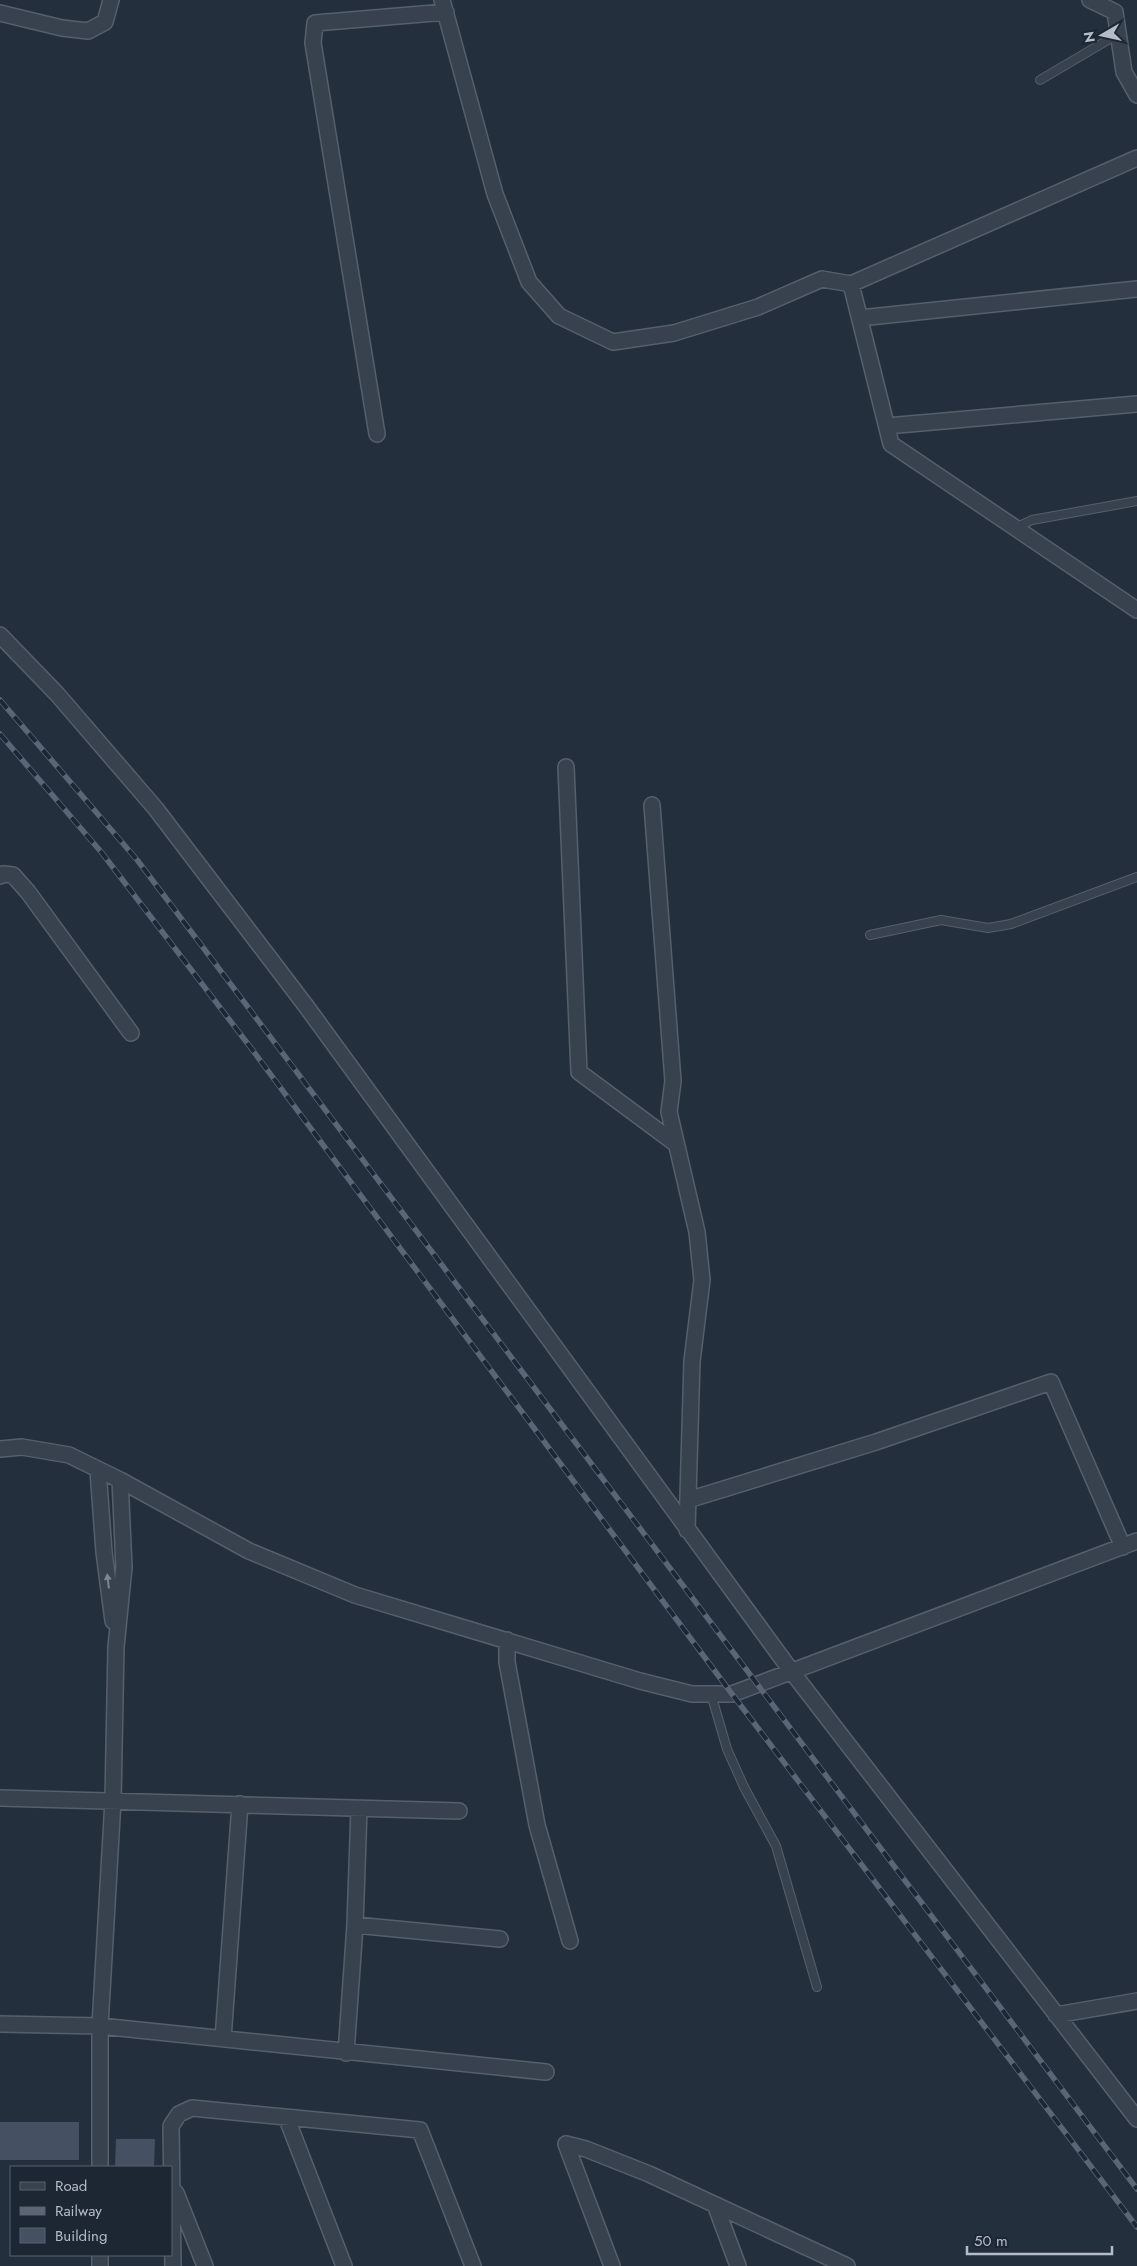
<svg xmlns="http://www.w3.org/2000/svg" width="1137" height="2266" font-family="Jost,sans-serif">
  <rect width="100%" height="100%" fill="#242f3e"/>
  <path fill="#455162" d="M0,2122H79V2160H0Z
    M116,2139H155L154,2167H115Z"/>
  <g fill="none" stroke-linecap="round" stroke-linejoin="round">
    <defs>
      <path id="service" d="M1040,80L1118,34
        M1015,528L1032,520L1137,501
        M870,935L941,920L988,928L1011,924L1137,877
        M711,1694L727,1749L744,1787L776,1846L817,1987"/>
      <path id="minor" d="M442,0L495,194L529,282L559,316L613,342L674,333L758,307L822,279L851,284L1137,158
        M1090,0L1115,12L1124,72L1137,95
        M0,13L62,28L88,31L105,22L111,0
        M851,284L891,444L1137,610
        M860,318L1137,289
        M887,426L1137,404
        M377,434L313,43L315,23L446,12
        M0,635L57,694L156,809L306,1006L792,1672L1137,2119
        M566,767L579,1072L676,1144
        M652,805L673,1081L669,1112L697,1232L702,1280L692,1361L687,1530
        M0,876L3,874L13,875L28,892L131,1033
        M0,1449L22,1447L69,1455L120,1480L249,1551L355,1595L640,1681L692,1694H732L1137,1541
        M98,1470L104,1552L113,1621
        M688,1500L876,1442L1051,1382L1123,1547
        M507,1640V1662L537,1825L570,1941
        M0,1798L459,1811
        M355,1925L500,1939
        M1056,2015L1137,2001
        M0,2024L100,2026L546,2072
        M223,2039L240,1804
        M346,2053L355,1925L359,1809
        M287,2119L344,2266
        M566,2144L586,2149L649,2174L847,2266
        M566,2144L612,2266
        M100,2167V2026L113,1800L116,1647L124,1567L120,1480
        M176,2193L205,2266
        M716,2207L738,2266
        M100,2255V2266
        M173,2266L171,2126L179,2114L192,2108L420,2130L473,2266"/>
    </defs>
    <use href="#service" stroke="#565f6c" stroke-width="10"/>
    <use href="#minor" stroke="#565f6c" stroke-width="18"/>
    <use href="#service" stroke="#38414e" stroke-width="8"/>
    <use href="#minor" stroke="#38414e" stroke-width="15"/>
    <defs>
      <path id="rail" d="M0,700L138,861L1137,2189
        M0,734L102,853L251,1048L732,1694L1137,2227"/>
    </defs>
    <use href="#rail" stroke="#5a6575" stroke-width="5.5"/>
    <use href="#rail" stroke="#1d2633" stroke-width="4" stroke-dasharray="11" stroke-linecap="butt"/>
  </g>
  <defs><path id="oneway-solid" d="M-6-.8H1V-3.2L6.5 0L1 3.2V.8H-6Z" transform="scale(1.25)"/></defs>
  <use fill="#7c8592" href="#oneway-solid" transform="translate(108 1581) rotate(-97)"/>
  <rect x="10" y="2166" width="162" height="90" fill="#1d2633" stroke="#59626f"/>
  <rect x="20" y="2182" width="25" height="8" fill="#38414e" stroke="#59626f"/>
  <text x="55" y="2191" font-size="15" fill="#b4bcc9">Road</text>
  <rect x="20" y="2207" width="25" height="8" fill="#5a6575" stroke="#59626f"/>
  <text x="55" y="2216" font-size="15" fill="#b4bcc9">Railway</text>
  <rect x="20" y="2228" width="25" height="15" fill="#455162" stroke="#59626f"/>
  <text x="55" y="2241" font-size="15" fill="#b4bcc9">Building</text>
  <g transform="translate(1102 35) rotate(261)" stroke="#1d2633" stroke-width="4" paint-order="stroke">
  <path d="M0-4L9 19L0 12L-9 19Z" fill="#b4bcc9"/>
  <text y="-8" font-size="14" font-weight="bold" text-anchor="middle" fill="#b4bcc9">N</text>
  </g>
  <path d="M967 2246v8h145v-8" fill="none" stroke="#b4bcc9" stroke-width="2.5"/>
  <text x="974" y="2246" font-size="15" fill="#b4bcc9" stroke="#1d2633" stroke-width="4" paint-order="stroke">50 m</text>
</svg>
